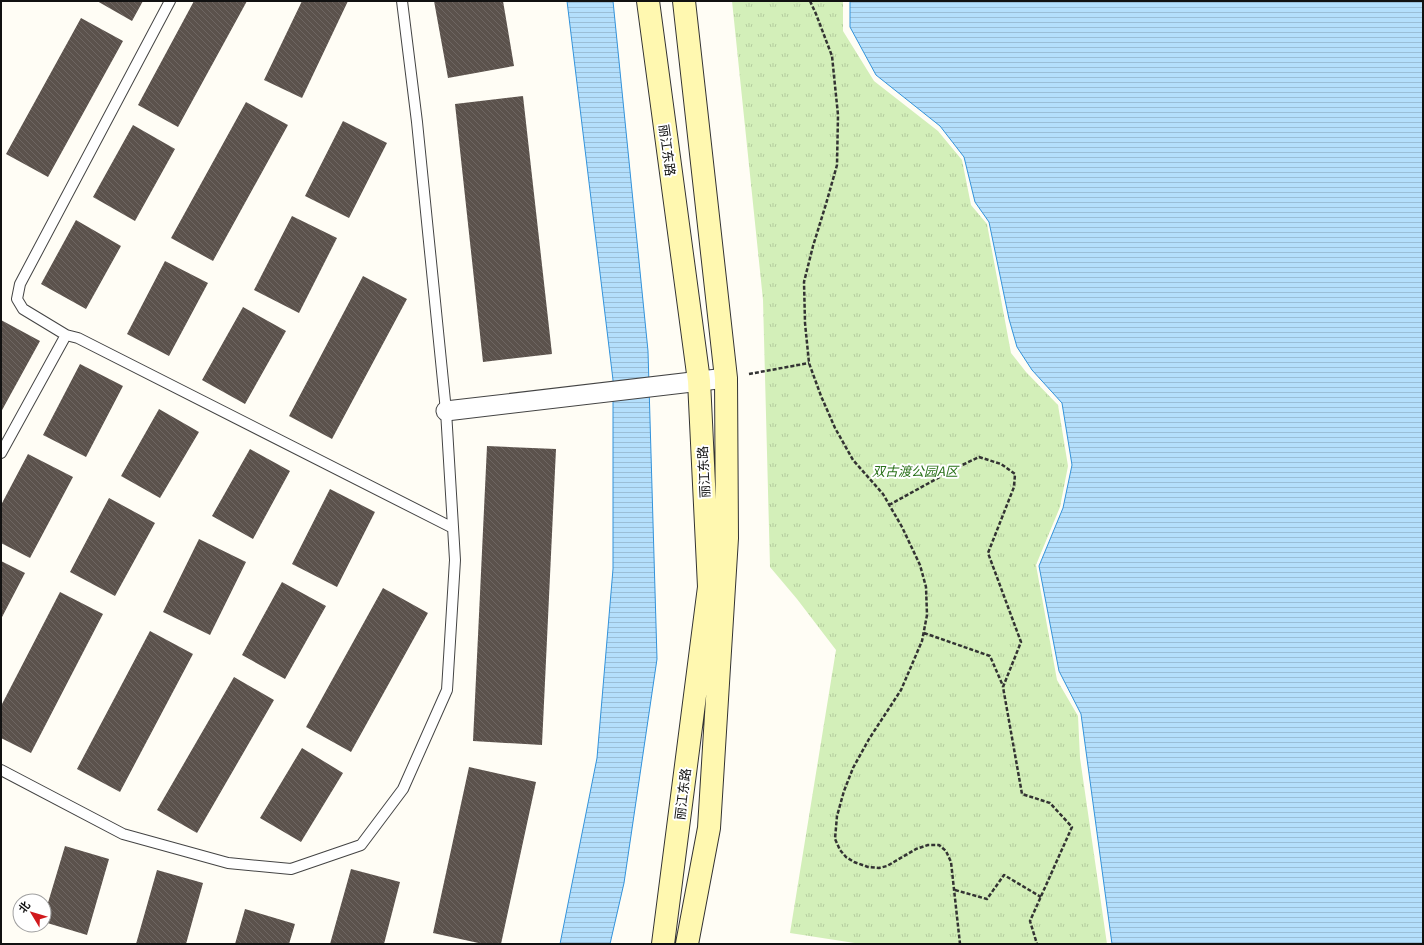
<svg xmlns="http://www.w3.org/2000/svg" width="1424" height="945" font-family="Georgia,'Noto Sans SC',serif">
  <defs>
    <pattern id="park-tufts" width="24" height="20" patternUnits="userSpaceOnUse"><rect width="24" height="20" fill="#d3efb9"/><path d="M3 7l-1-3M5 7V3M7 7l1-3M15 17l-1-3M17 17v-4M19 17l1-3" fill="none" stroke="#b4cc9e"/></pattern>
    <pattern id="water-rules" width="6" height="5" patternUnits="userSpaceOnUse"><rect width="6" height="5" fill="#b4dffc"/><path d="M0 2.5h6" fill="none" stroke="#9abed7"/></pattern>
    <pattern id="building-back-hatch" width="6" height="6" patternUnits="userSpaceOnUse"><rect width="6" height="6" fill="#5b524c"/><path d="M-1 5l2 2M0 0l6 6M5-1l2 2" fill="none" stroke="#6e6662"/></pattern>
  </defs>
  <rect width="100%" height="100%" fill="#fffdf5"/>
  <path fill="url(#park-tufts)" d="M732,1H843V31L874,81L938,131L962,160L971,205L987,224L1011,353L1026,372L1058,405L1068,466L1060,507L1036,565L1057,680L1078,716L1080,758L1107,944H861L790,933L836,650L797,599L770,567L763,300Z"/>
  <path fill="url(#water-rules)" stroke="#3393db" d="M567,1H613L648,351L657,659L624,883L610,944H560L597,758L613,569V380Z
    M850,1H1423V944H1112L1081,714L1059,671L1039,566L1063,508L1072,465L1062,403L1032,370L1017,347L1009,319L989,222L975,202L964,157L940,126L876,75L850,27Z"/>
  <path fill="url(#building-back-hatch)" d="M97,1H143L132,21Z
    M194,1H247L178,127L138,105Z
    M302,1H348L302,98L264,80Z
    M434,1H503L514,66L448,78Z
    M81,18L123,41L48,177L6,154Z
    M523,96L552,354L483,362L455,104Z
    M246,102L288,125L213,261L171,238Z
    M343,121L387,143L349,218L305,196Z
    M133,125L175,149L135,221L93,197Z
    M292,216L337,238L299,313L254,290Z
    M76,220L121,246L86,309L41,284Z
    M165,261L208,283L169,356L127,334Z
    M363,276L407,299L332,439L289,416Z
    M243,307L286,331L245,404L202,380Z
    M1,320L40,341L1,412Z
    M80,364L123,386L86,457L43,435Z
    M159,409L199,432L160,498L121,476Z
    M487,446L556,449L542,745L473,741Z
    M250,449L290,471L253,539L212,516Z
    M28,454L73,477L30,558L1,543V505Z
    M330,489L375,512L337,587L292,564Z
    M109,498L155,523L115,596L70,572Z
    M199,539L246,562L210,635L163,612Z
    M1,561L25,573L1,619Z
    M282,582L326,606L285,679L242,655Z
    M383,588L428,613L351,752L306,727Z
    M60,592L103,614L31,753L1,738V706Z
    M150,631L193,654L120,792L77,769Z
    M234,677L274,700L197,833L157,810Z
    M302,748L343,773L301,842L260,818Z
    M469,767L536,782L501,944H483L433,933Z
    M65,846L109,859L87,935L44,922V916Z
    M351,869L400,882L384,944H330Z
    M157,870L203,883L186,944H136Z
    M245,909L295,924L289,944H235Z"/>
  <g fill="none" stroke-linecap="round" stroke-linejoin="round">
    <defs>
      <path id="service" d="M66,335L23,309L17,299L20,284L170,1
        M1,453L66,335L78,338L453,528
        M1,770L123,834L228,863L291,869L361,845L403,789L447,690L455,560L446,411L417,122L402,1"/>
      <path id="minor" d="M446,411L726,378"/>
      <path id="secondary" d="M648,1L699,381L709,587L663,944
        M684,1L726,378L727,538L709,828L687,944"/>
    </defs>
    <use href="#service" stroke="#444" stroke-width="12"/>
    <use href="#minor" stroke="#444" stroke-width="21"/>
    <use href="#secondary" stroke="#333" stroke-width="24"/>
    <path stroke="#333" stroke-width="2.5" stroke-dasharray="4 2" stroke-linecap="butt" d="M810,1L816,14L832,56L838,115L837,165L826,204L813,246L804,282L805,323L809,363L821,396L835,428L853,460L883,494L902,527L920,565L926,587L927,615L922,641L901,690L869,739L853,768L844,791L837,816L835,839L840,850L846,857L854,862L868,867L879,868L887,866L916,849L928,845H939L946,851L951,862L960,944
      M749,374L809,363
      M889,505L958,467L979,457L1001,464L1015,474L1014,487L988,553L1021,642L1003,687L1022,794L1050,803L1072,827L1030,921L1037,944
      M924,633L990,656L1003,686
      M955,890L987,899L1004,875L1041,897"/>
    <use href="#service" stroke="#fff" stroke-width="10"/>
    <use href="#minor" stroke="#fff" stroke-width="19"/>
    <use href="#secondary" stroke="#fff8b0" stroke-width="22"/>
  </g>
  <g text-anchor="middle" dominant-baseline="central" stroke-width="4" stroke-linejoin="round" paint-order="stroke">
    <g font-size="13" fill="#111" stroke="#fff">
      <text transform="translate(668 150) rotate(82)">丽江东路</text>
      <text transform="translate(703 472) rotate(-93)">丽江东路</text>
      <text transform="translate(682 794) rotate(-83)">丽江东路</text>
    </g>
    <g font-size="13" font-style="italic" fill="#297119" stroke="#fff">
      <text x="915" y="470">双古渡公园A区</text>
    </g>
  </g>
  <rect width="1424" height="945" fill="none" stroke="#111111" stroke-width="4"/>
  <g transform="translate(32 913) rotate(308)"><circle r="19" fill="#ffffff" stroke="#a0a0a0"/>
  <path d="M0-3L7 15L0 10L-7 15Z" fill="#d1191d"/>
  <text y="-6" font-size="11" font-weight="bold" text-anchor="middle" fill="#111111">北</text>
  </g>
</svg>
